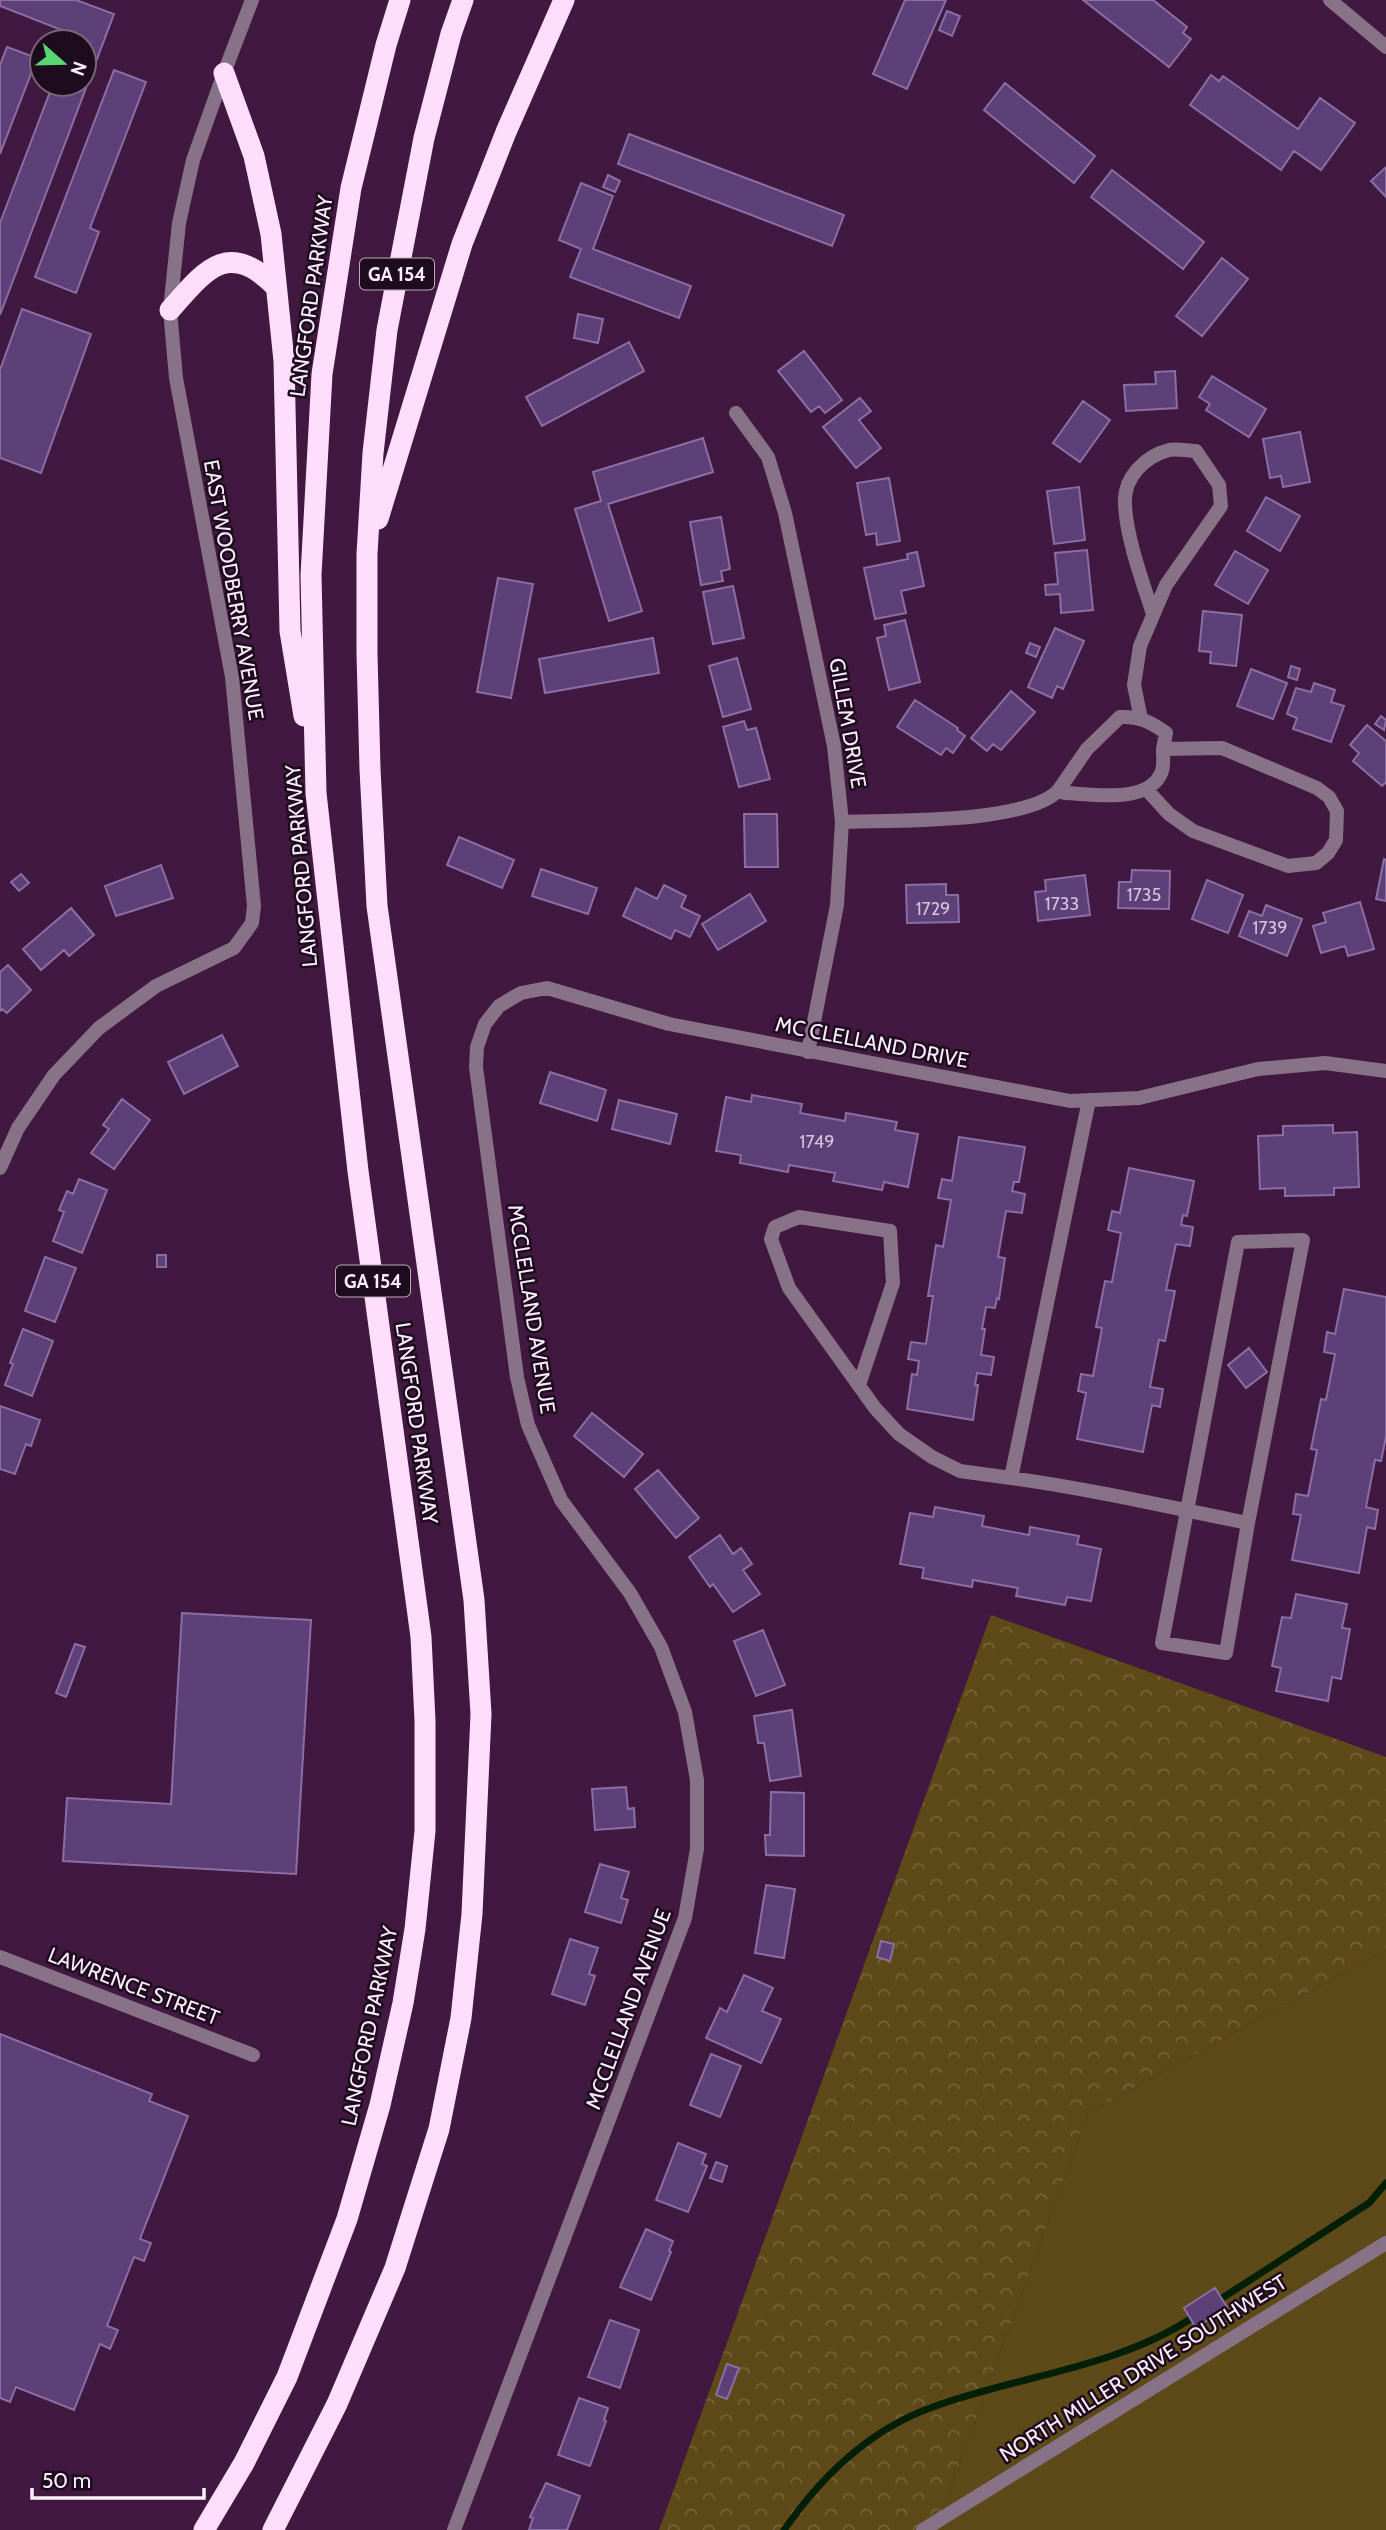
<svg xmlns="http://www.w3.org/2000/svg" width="1386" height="2530" font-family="Cabin,sans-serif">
  <defs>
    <pattern id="forest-crowns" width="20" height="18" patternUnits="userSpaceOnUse" patternTransform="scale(1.75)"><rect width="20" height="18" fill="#5d4a18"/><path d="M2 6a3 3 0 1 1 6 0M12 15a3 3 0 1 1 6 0" fill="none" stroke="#75643a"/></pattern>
  </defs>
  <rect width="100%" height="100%" fill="#401840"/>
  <path fill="#5d4a18" d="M1386,1950V2530H935L1088,2113Z"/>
  <path fill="url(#forest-crowns)" d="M991,1615L1386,1757V1950L1088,2113L935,2530H659Z"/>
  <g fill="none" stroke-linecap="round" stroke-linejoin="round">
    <path stroke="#031f08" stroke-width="7" d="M1213,2304L1369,2203L1386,2183
      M784,2530C821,2477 870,2429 933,2407C1020,2375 1120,2368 1198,2314"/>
  </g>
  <path fill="#5d4077" stroke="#8a6ea4" stroke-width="2" d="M0,0H76L114,14L0,315V223L53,84H84V42H69L72,34L0,6Z
    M905,0H946L907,89L873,74Z
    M1083,0H1153L1187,27L1183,33L1191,39L1169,67Z
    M947,11L960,16L952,36L939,30Z
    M7,47L37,58L0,154V65Z
    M114,70L146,82L90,228L99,232L76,293L35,277Z
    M1211,75L1219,81L1223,76L1298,129L1320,98L1355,123L1321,170L1294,151L1281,170L1190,105Z
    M1005,83L1095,156L1074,183L984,110Z
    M629,134L844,215L832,246L618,164Z
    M1386,167V197L1371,181Z
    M1112,170L1204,242L1183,269L1091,197Z
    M608,175L620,181L615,192L603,187Z
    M581,183L613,196L593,249L691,286L679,318L570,277L581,249L559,240Z
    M1222,258L1248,279L1202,336L1176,316Z
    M22,309L91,334L41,473L0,458V370Z
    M578,314L603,319L598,343L574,338Z
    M629,342L644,371L542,426L526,397Z
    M804,351L842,400L825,413L819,406L811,412L778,371Z
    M1175,371L1177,408L1126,411L1124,385L1156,384L1155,372Z
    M1212,376L1266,409L1249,437L1206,410L1210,404L1199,397Z
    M860,398L871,411L859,420L881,448L856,468L823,427Z
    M1083,401L1110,420L1080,462L1053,443Z
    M1300,432L1310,482L1283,487L1281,476L1270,478L1263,439Z
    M703,438L713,472L608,504L642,611L609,621L575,509L601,501L593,472Z
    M889,478L900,541L877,545L876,533L866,535L857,483Z
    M1079,487L1085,540L1054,544L1047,491Z
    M1266,497L1300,516L1280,551L1247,531Z
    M721,517L730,569L721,571L723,581L701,585L690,522Z
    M1087,550L1093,610L1061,613L1060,594L1046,595L1045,585L1058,584L1055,553Z
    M1235,551L1268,570L1248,604L1215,585Z
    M917,552L924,586L901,591L906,613L875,619L864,568L908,559L907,554Z
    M498,578L533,584L511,698L477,692Z
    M733,586L744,638L713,644L703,592Z
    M1203,611L1242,615L1236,666L1210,663L1211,652L1199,651Z
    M905,620L920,682L889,690L877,638L886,636L884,625Z
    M1055,628L1084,641L1063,689L1057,686L1052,698L1028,687Z
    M653,638L659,673L545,693L539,659Z
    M1030,643L1040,647L1036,657L1026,653Z
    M737,658L751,709L723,717L709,666Z
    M1291,666L1300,669L1297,680L1288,677Z
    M1251,669L1287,683L1273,719L1237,706Z
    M1314,683L1335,690L1331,702L1344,706L1331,742L1293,729L1297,718L1287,714L1296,688L1311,692Z
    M1011,691L1035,712L1001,750L993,744L987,751L971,738Z
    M915,700L958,728L957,730L965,736L953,753L946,748L941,755L897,727Z
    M1381,716L1386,720L1384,730L1375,724Z
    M744,721L747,730L756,728L770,779L739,787L723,727Z
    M1367,725L1386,741V782L1382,786L1353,761L1359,753L1350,745Z
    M744,814H777L778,867H745Z
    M459,837L514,860L502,888L447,865Z
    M1384,859L1386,860V901L1376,899Z
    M161,865L173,898L116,916L105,886Z
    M541,869L597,888L588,914L532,896Z
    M1132,870L1170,871L1169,909L1118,908L1119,882H1131Z
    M21,874L29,883L19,891L11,882Z
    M1085,875L1090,915L1038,921L1035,892L1046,891L1045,880Z
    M1207,880L1243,895L1228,933L1192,919Z
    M946,884V895H958L959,922L907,923L906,885Z
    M664,885L686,896L681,907L700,916L690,937L675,930L671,939L623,916L636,888L657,899Z
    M750,894L766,921L718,950L702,924Z
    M1360,902L1374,949L1348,956L1345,946L1321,953L1313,926L1326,922L1323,913Z
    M1266,905L1302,919L1287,956L1239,936L1249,911L1262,916Z
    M71,908L94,935L69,956L64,950L41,970L23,949Z
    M8,965L31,990L7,1013L2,1009L0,1011V972Z
    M222,1035L238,1066L184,1094L168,1062Z
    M550,1072L606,1090L597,1121L540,1103Z
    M752,1095L802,1104L800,1113L845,1121L846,1113L897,1122L895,1130L918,1134L908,1187L884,1182L882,1190L833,1181L835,1173L789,1165L788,1172L740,1163L741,1155L716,1151L726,1097L751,1102Z
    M122,1099L150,1120L114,1169L91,1153L109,1129L103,1125Z
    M619,1100L677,1114L670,1144L612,1129Z
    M1333,1125V1133L1357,1132L1359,1187L1334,1188V1195L1285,1196V1188L1260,1189L1258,1136L1283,1135V1126Z
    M959,1137L1025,1147L1019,1182H1014L1012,1191L1025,1194L1022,1213L1006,1211L998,1257L1005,1258L999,1299L997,1298L995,1308L986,1307L982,1329H985L981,1355L994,1357L991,1375L977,1373L975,1385H978L973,1420L907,1409L912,1374L917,1375L919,1361L908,1359L911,1342L926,1344L933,1296H928L936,1245L943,1247L951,1200L938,1198L942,1179L952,1181Z
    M1129,1168L1194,1181L1187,1216L1183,1215L1181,1225L1193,1227L1190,1246L1176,1244L1166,1290L1175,1291L1165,1341L1159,1340L1150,1387L1163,1389L1160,1407L1152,1405L1143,1452L1077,1439L1086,1393L1078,1391L1081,1374L1093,1376L1102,1328L1096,1327L1105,1281L1112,1282L1121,1233L1108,1230L1112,1211L1120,1213Z
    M79,1179L107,1190L82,1253L53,1241L64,1212L59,1210L67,1191L73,1194Z
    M157,1255H166V1267H157Z
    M45,1257L76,1268L55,1322L25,1311Z
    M1344,1289L1386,1297V1437L1381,1461L1375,1460L1366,1507L1378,1510L1375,1529L1367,1527L1359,1573L1292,1560L1301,1515L1293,1514L1296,1494L1308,1496L1317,1450L1311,1449L1321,1399L1326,1400L1335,1354L1324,1352L1327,1332L1335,1334Z
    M23,1329L53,1341L32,1396L5,1385L13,1364L10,1363Z
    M1249,1348L1267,1372L1246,1388L1228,1365Z
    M0,1406L40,1420L31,1446L26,1444L15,1474L0,1469Z
    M592,1413L643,1454L624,1477L574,1436Z
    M658,1470L699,1518L676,1538L635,1489Z
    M935,1507L984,1516L982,1526L1029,1535L1030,1527L1079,1536L1077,1544L1101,1549L1091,1601L1067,1597L1065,1605L1016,1596L1018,1588L973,1580L972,1587L922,1578L924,1568L900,1564L910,1513L933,1517Z
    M720,1535L733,1554L741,1548L752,1564L743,1570L760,1594L733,1612L713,1584L710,1587L689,1557Z
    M1296,1594L1347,1604L1342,1628L1350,1629L1341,1679L1332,1677L1328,1701L1276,1691L1281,1668L1272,1666L1282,1617L1291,1618Z
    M182,1613L311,1620L296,1874L63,1861L67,1798L171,1804Z
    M763,1630L785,1685L756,1696L734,1641Z
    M75,1644L85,1647L66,1697L56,1693Z
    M792,1710L801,1776L770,1781L764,1743H758L754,1716Z
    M626,1787L628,1809L634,1808L635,1827L595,1830L592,1789Z
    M771,1792L804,1793V1856L766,1855L765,1835H770Z
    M600,1864L629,1872L621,1898L628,1900L621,1923L585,1912Z
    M766,1885L795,1889L784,1958L755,1953Z
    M570,1939L598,1948L589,1974L595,1976L585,2005L552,1994Z
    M881,1941L894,1944L890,1961L877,1957Z
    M744,1975L773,1988L762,2011L781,2019L761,2063L706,2038L720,2008L727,2012Z
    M0,2034L152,2094L149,2101L188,2116L140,2239L151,2243L144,2261L134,2257L107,2326L118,2330L110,2349L100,2344L74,2410L16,2387L10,2402L0,2398Z
    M711,2054L741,2066L720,2117L690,2105Z
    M678,2143L706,2154L702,2164L707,2166L688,2212L656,2200Z
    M716,2162L727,2166L722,2182L710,2178Z
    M646,2229L673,2241L669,2251L671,2252L651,2300L620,2287Z
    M1215,2288L1227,2307L1196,2328L1184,2308Z
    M610,2320L639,2330L620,2388L588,2377Z
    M727,2364L739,2368L727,2399L716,2395Z
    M579,2398L608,2408L604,2420L606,2421L590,2466L558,2455Z
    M546,2483L580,2496L567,2530H529L533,2518L530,2517Z"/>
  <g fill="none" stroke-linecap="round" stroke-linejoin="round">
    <path stroke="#887287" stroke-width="14" d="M736,413L768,457L785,513L834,746L842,822L837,905L808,1052
      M1141,719L1134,685L1140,646L1166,585L1221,506L1219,485L1196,451C1187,451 1177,448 1169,450C1145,456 1123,478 1125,504C1126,537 1143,583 1153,614
      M1058,791L1087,749L1120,717C1139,716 1151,722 1166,733L1163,749
      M842,822C891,820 1024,824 1058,791L1065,793C1092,794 1150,805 1162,771C1164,765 1163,755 1163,749L1222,748L1317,788L1329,797L1337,811L1336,840L1328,853L1316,863L1288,866L1193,831L1169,814L1147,790
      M0,1168L18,1128L54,1075L99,1028L156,986L234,948L252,923L254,906L232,677L176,378L170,310L179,223L193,160L224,73
      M859,1385L893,1283L890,1231L799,1217L775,1227L771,1239L789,1288L875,1408L899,1434L932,1457L960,1471L1011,1478L1089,1100
      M1011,1478C1091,1489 1169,1507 1248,1523L1303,1240L1238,1242L1162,1643L1226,1653L1248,1523
      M0,1957L253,2055
      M454,2530L685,1918L697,1849V1780L685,1712L661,1647L630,1593L561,1500L528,1425L517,1377L476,1067L477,1047L485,1024L499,1006L521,993L547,988L669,1024L1070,1101L1139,1098L1258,1069L1325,1063L1386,1071
      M923,2530L1386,2243"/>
    <path stroke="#887287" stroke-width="14" d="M1330,0L1386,47
      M224,73L252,0"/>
    <path stroke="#ffddfd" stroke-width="21" d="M224,73L254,156L271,234L284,361L290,631L304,716
      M170,310C206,269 228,239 276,287
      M378,519L462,244L506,132L564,0
      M204,2530L244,2463L287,2377L347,2219L380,2105L403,2003L415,1929L425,1831V1721L421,1637L358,1171L316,793L311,575L322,374L351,188L386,45L400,0
      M273,2530L337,2404L395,2268L439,2129L461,2018L472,1914L481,1714L474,1600L377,906L370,769L367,654V554L373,453L387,330L424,138L451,34L463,0"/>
  </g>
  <g text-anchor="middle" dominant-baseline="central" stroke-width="5" stroke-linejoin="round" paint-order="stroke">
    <g font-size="18" fill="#d5c2dc">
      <text x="1144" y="895">1735</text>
      <text x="1062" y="904">1733</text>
      <text x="933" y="909">1729</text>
      <text x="1270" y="928">1739</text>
      <text x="817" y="1142">1749</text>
    </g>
    <g fill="#1d0c1d" stroke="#baaaba" stroke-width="2">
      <rect x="360" y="258.5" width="74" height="31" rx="5"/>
      <rect x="336" y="1265.5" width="74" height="31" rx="5"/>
    </g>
    <g font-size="19" font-weight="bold" fill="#fdeefd">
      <text x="397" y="274">GA 154</text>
      <text x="373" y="1281">GA 154</text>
    </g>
    <g font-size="21" fill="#fdeefd" stroke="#1d0c1d">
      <text transform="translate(311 296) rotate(-82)">LANGFORD PARKWAY</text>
      <text transform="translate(234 590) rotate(80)">EAST WOODBERRY AVENUE</text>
      <text transform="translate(848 723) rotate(80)">GILLEM DRIVE</text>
      <text transform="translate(301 866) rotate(-95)">LANGFORD PARKWAY</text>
      <text transform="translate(872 1042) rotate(11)">MC CLELLAND DRIVE</text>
      <text transform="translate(532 1309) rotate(81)">MCCLELLAND AVENUE</text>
      <text transform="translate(417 1423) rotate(82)">LANGFORD PARKWAY</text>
      <text transform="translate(134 1986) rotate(21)">LAWRENCE STREET</text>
      <text transform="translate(628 2009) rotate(-70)">MCCLELLAND AVENUE</text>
      <text transform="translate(369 2026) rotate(-78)">LANGFORD PARKWAY</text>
      <text transform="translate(1143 2368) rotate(-32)">NORTH MILLER DRIVE SOUTHWEST</text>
    </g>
  </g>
  <g transform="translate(63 63) rotate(110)"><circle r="33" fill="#1d0c1d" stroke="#776677" stroke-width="2"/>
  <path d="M0-5L12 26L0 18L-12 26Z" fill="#58d570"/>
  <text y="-10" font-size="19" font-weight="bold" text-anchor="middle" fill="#fdeefd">N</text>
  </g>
  <path d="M32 2488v10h172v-10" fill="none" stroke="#fdeefd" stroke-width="3.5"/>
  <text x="42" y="2488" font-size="21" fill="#fdeefd" stroke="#1d0c1d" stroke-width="5" paint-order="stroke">50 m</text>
</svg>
